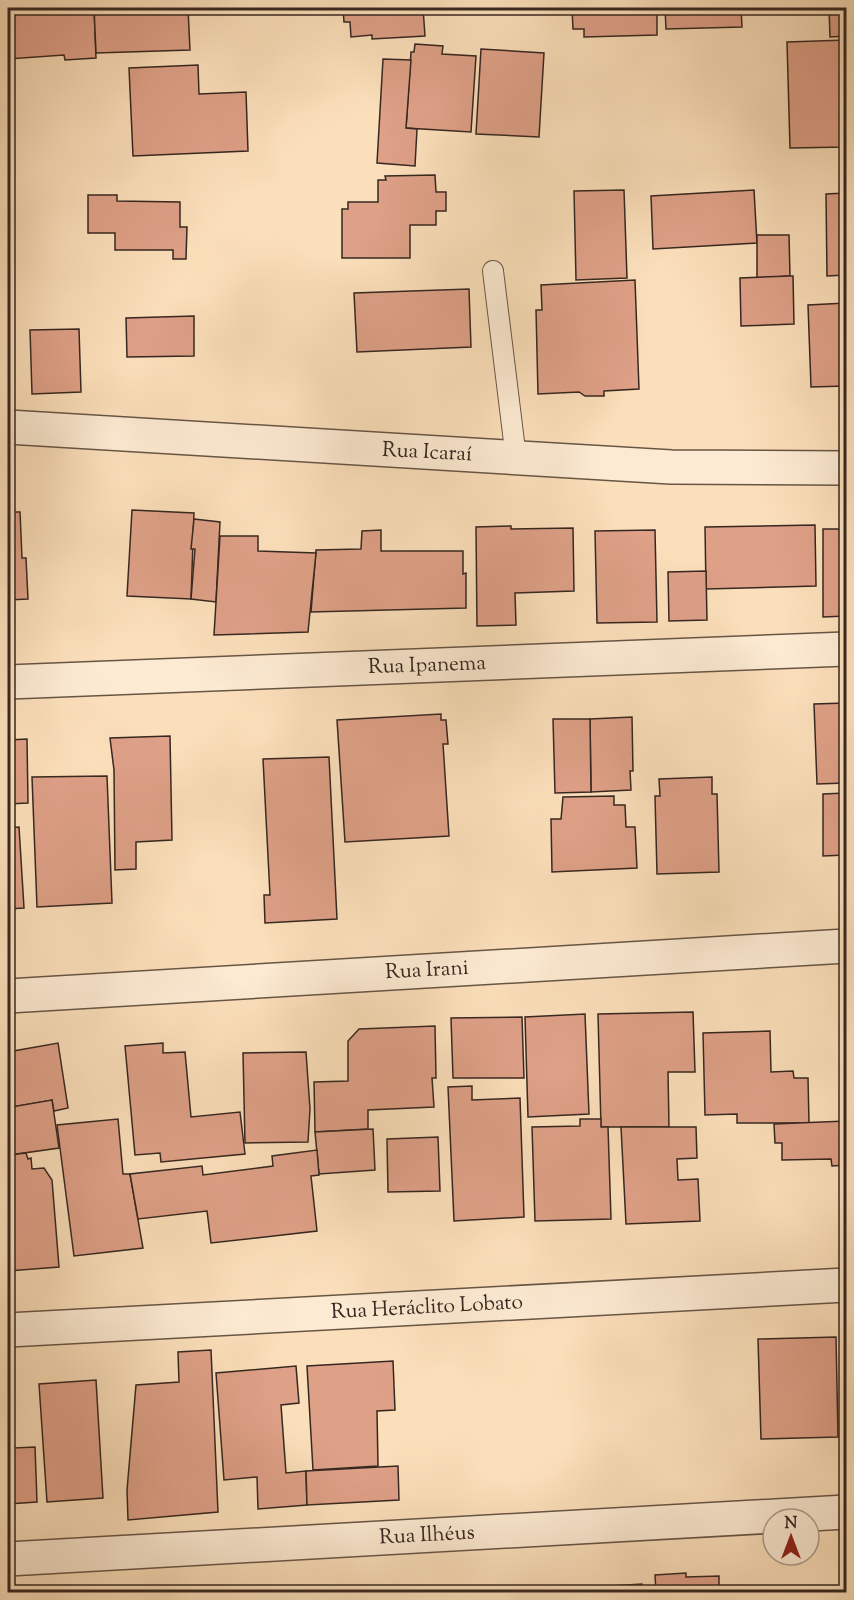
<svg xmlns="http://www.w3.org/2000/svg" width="854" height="1600" font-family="'Sorts Mill Goudy',serif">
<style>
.building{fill:#dea087;stroke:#372720;stroke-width:1.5}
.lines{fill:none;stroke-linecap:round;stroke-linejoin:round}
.lane-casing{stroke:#685546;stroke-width:22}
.street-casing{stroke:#685546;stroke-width:36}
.lane{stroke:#fcead2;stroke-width:20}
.street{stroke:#fcead2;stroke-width:33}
.labels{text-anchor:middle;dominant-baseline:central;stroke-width:4.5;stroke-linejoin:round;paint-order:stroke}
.street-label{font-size:21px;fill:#372720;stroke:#fcead2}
</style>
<rect width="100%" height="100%" fill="#fbdfba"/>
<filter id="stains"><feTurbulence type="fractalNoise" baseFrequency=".00333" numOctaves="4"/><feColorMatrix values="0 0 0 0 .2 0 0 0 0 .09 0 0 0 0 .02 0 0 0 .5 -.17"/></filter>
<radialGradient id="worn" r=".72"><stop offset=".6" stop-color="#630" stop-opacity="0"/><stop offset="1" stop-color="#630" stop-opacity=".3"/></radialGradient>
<!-- building -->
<g class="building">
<polygon points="8,8 94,8 96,58 65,60 64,55 8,59"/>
<polygon points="94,8 188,8 190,50 96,53"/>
<polygon points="343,8 423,8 425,36 372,39 372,35 351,37 350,22 344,22"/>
<polygon points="507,8 553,8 553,9 507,11"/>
<polygon points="572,8 657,8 657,35 584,37 584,29 573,29"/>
<polygon points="665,8 741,8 742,27 666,29"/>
<polygon points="829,8 846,8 846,36 830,37"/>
<polygon points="846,40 846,147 790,148 787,42"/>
<polygon points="415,44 443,46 442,54 476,56 471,132 406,128 411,52 414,52"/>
<polygon points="481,49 544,53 539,137 476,134"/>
<polygon points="383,59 411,60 406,128 417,129 415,166 377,163"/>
<polygon points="198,65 199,94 246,92 248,151 133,156 129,68"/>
<polygon points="435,175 436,192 446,192 446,211 436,211 436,225 410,225 410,258 342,258 342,209 348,209 348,202 378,202 378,180 386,180 385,176"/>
<polygon points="624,190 627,278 576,280 574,191"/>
<polygon points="754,190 757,243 653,249 651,196"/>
<polygon points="846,193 846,275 827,276 826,194"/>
<polygon points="88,195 117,195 117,201 180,202 180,227 187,227 186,259 173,259 173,250 115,250 115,233 88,233"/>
<polygon points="757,235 789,235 790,276 757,278"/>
<polygon points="790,276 793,276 794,324 741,326 740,278"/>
<polygon points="635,280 639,389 604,391 604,396 585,396 579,392 538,394 536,310 542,310 541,285"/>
<polygon points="469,289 471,347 357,352 354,293"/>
<polygon points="846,303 846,386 811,387 808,305"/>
<polygon points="194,316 194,356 127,357 126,318"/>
<polygon points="79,329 81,392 32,394 30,330"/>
<polygon points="132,510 194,513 191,599 127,596"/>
<polygon points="8,512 20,512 22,558 26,558 28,599 8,600"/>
<polygon points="194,519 220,522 216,602 191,599 195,549 191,549"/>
<polygon points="815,525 816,586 706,589 705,527"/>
<polygon points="511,526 511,529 573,528 574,591 515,593 516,625 477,626 476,527"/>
<polygon points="823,529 846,529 846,616 823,617"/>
<polygon points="381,530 381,551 463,551 463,574 466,573 466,608 311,612 316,550 361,549 362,531"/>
<polygon points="655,530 657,622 597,623 595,531"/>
<polygon points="220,536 258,536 258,551 316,553 308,632 214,635"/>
<polygon points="706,571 707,620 669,621 668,572"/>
<polygon points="846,703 846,783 817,784 814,704"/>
<polygon points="441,714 441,720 446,720 448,744 443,744 449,836 345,842 337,720"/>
<polygon points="632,717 633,771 630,771 631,790 591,792 590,719"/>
<polygon points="553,719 590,719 591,792 555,793"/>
<polygon points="170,736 172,840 136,842 136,869 115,870 114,770 110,738"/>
<polygon points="27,739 28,803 8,804 8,740"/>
<polygon points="329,757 337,919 265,923 264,895 270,895 263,759"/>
<polygon points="107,776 112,903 37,907 32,777"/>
<polygon points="712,777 712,794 717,794 719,872 657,874 655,796 660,796 659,779"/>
<polygon points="846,793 846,855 823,856 823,794"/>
<polygon points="614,796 614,805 625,805 626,827 635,827 637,868 552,872 551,819 561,819 563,797"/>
<polygon points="19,827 24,908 8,909 8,828"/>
<polygon points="693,1012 695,1072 668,1072 669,1127 601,1127 598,1014"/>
<polygon points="585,1014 589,1114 528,1117 525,1017"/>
<polygon points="522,1017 524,1078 453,1078 451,1018"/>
<polygon points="435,1026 436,1078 432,1078 434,1107 368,1110 368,1129 315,1132 314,1082 348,1081 348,1041 359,1029"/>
<polygon points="770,1031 771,1072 793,1071 794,1078 808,1078 809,1123 737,1123 737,1114 705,1115 703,1033"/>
<polygon points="58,1043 68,1108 54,1111 52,1100 12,1107 8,1083 8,1052"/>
<polygon points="163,1043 163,1053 185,1052 191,1117 240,1112 245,1154 161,1162 160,1153 135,1155 125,1046"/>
<polygon points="306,1052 310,1109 308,1142 245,1143 243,1053"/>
<polygon points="472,1086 472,1100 520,1098 524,1217 454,1221 448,1087"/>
<polygon points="8,1098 10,1098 12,1107 52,1100 59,1148 10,1155 12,1166 8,1167"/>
<polygon points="118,1119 123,1174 130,1174 143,1248 74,1256 57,1125"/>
<polygon points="580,1119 601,1119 601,1127 608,1127 611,1219 535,1221 532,1127 580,1126"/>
<polygon points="846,1121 846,1165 832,1166 831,1159 782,1160 782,1143 775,1143 774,1124"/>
<polygon points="621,1127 696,1127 697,1158 677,1159 678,1180 698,1179 700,1221 626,1224"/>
<polygon points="373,1129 375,1170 319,1174 315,1132"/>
<polygon points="438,1137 440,1191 388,1192 387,1139"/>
<polygon points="317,1150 319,1175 311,1176 317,1231 211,1243 207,1211 138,1219 130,1174 202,1166 203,1175 273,1166 272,1156"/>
<polygon points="26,1153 28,1159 31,1158 32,1169 44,1168 52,1180 59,1267 8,1271 8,1167 12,1166 10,1155"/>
<polygon points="836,1337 838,1437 761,1439 758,1339"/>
<polygon points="842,1345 846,1345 846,1421 844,1421"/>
<polygon points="211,1350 218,1512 128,1520 127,1490 136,1385 179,1382 178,1352"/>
<polygon points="393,1361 395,1410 377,1411 378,1466 313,1470 307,1366"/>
<polygon points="296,1366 299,1403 281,1405 286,1473 306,1471 307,1505 258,1509 257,1477 224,1480 216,1373"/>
<polygon points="96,1380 103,1498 47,1502 39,1384"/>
<polygon points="8,1389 11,1389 14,1448 35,1447 37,1502 8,1504"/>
<polygon points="844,1428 846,1428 846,1465 845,1465"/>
<polygon points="398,1466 399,1500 307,1505 306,1471"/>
<polygon points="686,1573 686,1577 719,1576 719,1592 656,1592 655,1575"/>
<polygon points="642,1584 642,1592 507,1592"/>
</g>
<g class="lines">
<!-- lane casing -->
<g class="lane-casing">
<polyline id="lane" points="493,271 516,458"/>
</g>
<!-- street casing -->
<g class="street-casing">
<g id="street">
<polyline points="8,427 671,467 846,468"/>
<polyline points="8,682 846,649"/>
<polyline points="8,996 846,946"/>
<polyline points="8,1330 846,1285"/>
<polyline points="8,1559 846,1512"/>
</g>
</g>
<!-- lane -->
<use href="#lane" class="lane"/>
<!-- street -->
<use href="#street" class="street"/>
</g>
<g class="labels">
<!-- street labels -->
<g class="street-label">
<text transform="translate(427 453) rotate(3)">Rua Icaraí</text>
<text transform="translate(427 666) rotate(-2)">Rua Ipanema</text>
<text transform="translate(427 971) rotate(-3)">Rua Irani</text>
<text transform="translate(427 1308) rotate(-3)">Rua Heráclito Lobato</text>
<text transform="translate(427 1536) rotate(-3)">Rua Ilhéus</text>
</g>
</g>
<!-- margin -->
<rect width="854" height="1600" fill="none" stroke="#fbdfba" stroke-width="30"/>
<rect x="9" y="9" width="836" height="1582" fill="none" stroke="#372720" stroke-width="3"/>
<rect x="15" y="15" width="824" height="1570" fill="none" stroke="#372720" stroke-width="1.5"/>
<!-- north arrow -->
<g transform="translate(791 1537)"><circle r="28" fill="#fcead2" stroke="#ad9c8b" stroke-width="1.5"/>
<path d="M0-4.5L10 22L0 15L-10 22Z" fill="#8f2418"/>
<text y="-9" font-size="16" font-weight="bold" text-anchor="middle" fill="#372720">N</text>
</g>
<rect width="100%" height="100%" filter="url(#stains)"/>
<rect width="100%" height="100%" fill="url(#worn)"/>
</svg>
